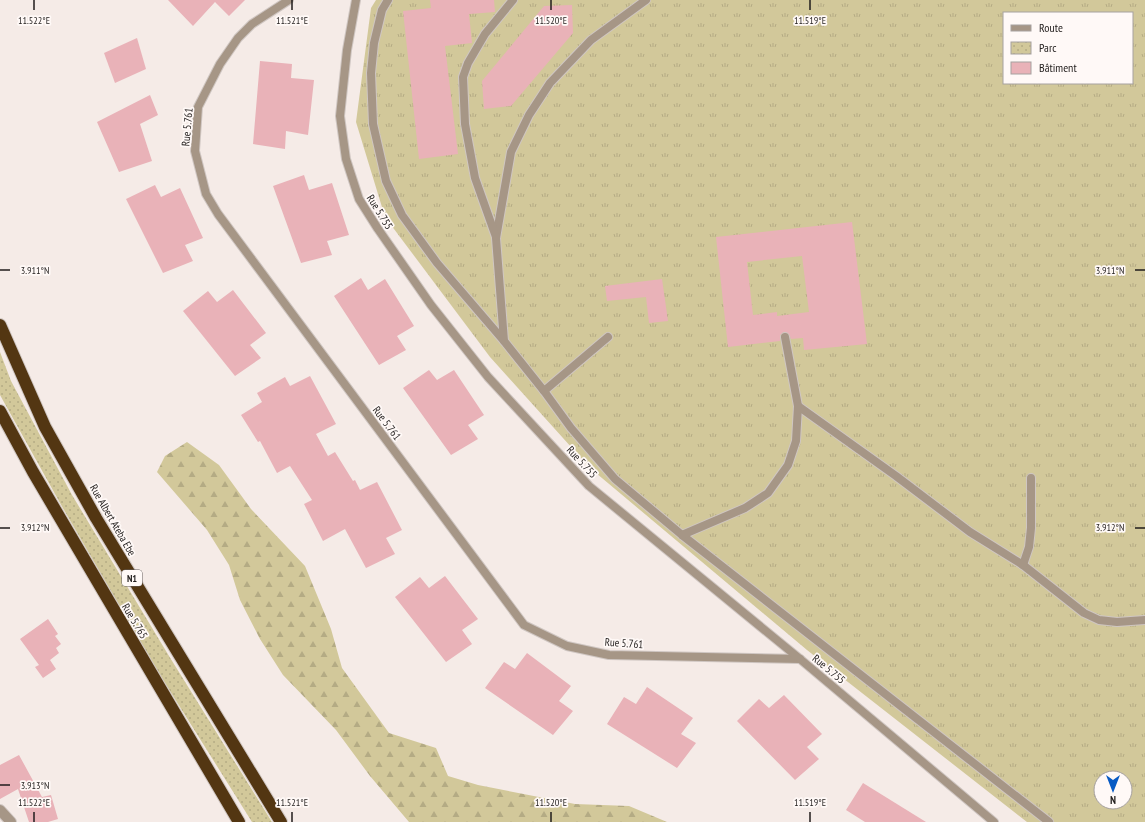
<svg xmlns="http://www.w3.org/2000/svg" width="1145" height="822" font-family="'PT Sans Narrow',sans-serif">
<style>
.grass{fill:url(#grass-tufts);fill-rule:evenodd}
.forest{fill:url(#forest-firs)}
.park{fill:url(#park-dots)}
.building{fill:#e9b2b8;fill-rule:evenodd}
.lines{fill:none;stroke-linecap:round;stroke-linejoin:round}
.lane-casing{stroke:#cfc6c2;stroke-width:10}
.street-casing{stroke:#cfc6c2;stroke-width:12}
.highway-casing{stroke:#cfc6c2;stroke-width:14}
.lane{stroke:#a69686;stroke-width:8}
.street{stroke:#a69686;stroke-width:10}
.highway{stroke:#533612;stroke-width:12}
.ticks{fill:none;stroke:#211d1c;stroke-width:1.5}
.labels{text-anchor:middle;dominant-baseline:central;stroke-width:3.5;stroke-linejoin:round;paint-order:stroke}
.shield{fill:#fff9f7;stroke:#645f5e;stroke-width:1}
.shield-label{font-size:10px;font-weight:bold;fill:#211d1c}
.street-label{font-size:11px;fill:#211d1c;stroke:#fff9f7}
.ticks-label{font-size:10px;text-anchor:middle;fill:#211d1c;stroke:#fff9f7;stroke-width:3.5;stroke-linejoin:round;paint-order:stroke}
</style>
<defs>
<pattern id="grass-tufts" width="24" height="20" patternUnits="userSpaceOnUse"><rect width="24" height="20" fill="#d2c89a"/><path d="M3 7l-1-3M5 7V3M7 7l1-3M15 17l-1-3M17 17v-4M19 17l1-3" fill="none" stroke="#b4ab84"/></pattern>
<pattern id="forest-firs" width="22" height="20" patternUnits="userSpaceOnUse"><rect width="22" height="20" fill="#d2c89a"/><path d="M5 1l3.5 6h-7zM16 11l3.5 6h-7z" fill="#b4ab84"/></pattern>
<pattern id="park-dots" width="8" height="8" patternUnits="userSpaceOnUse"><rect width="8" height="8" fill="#d2c89a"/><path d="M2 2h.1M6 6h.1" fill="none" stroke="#b4ab84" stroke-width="1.8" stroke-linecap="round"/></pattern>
</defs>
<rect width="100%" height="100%" fill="#f5ebe7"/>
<!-- grass -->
<path class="grass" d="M 376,0 L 1145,0 L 1145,822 L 1027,822 L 807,650 L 590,468 L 490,357 L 385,217 L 356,122 L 371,8 ZM 1004,13 L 1132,13 L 1132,83 L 1004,83 ZM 1101,778 L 1125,778 L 1125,802 L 1101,802 Z"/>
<!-- forest -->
<polygon class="forest" points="187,442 219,465 251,509 305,566 331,629 342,668 389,733 436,748 448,776 478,785 575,804 629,806 667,822 409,822 370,776 336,730 283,675 260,639 240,600 229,565 207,530 157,472 165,456"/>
<!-- park -->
<polygon class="park" points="0,352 11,381 72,495 169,656 272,822 252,822 153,664 60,503 0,395"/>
<!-- building -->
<g class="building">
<polygon points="168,0 245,0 229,16 215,2 193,26"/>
<polygon points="430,0 494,0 495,12 469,14 472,43 445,46 458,154 419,159 403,11 431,8"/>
<polygon points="572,5 573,33 511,106 484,109 482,81 544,6"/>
<polygon points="137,38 146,69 115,83 104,53"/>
<polygon points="260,61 292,64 291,78 314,80 308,135 286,131 285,149 253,144"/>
<polygon points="150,95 158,115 140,124 152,161 119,172 97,122"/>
<polygon points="304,175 309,190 332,183 349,235 327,241 332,255 301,263 273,186"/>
<polygon points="155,185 161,197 180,188 203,238 185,245 193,261 163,273 126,199"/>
<path d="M 852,222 L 867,344 L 804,350 L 803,338 L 791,339 L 789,334 L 784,332 L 780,335 L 780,341 L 728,347 L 716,237 ZM 802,256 L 809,312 L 777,316 L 777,312 L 753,315 L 747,262 Z"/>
<polygon points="361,278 368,290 385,279 414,326 397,336 406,350 379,365 334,296"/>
<polygon points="662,279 668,321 649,323 646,297 607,301 605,286"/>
<polygon points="233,290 266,333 250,345 261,358 235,376 183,311 208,291 217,302"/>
<polygon points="429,370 437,380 454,370 484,415 468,425 478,439 451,455 403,388"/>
<polygon points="310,376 336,424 316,434 328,456 335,452 353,481 355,480 360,490 377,482 402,530 386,538 395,554 366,568 345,529 323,541 304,504 312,500 290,466 277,473 260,441 258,442 241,415 262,402 257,393 285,377 290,386"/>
<polygon points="445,576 478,619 462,630 472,644 446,662 395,597 420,577 429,588"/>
<polygon points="48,619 58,634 55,636 61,644 56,648 59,653 50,660 56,669 43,678 35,667 39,665 20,639"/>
<polygon points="527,653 571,686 559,701 573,711 553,735 485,688 504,662 515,669"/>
<polygon points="647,687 693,718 681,734 696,743 677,768 607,724 624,697 636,704"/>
<polygon points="784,695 822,734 807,747 819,759 795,780 737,721 759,699 769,708"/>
<polygon points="19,755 42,797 51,795 58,819 48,822 29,822 18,789 0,799 0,765"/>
<polygon points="863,783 926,822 865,822 846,810"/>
</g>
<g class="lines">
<!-- lane casing -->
<g class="lane-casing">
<g id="lane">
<polyline points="289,0 252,24 238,38 220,64 198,107 195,151 206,194 218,214 524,625 567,646 609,655 800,659"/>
<polyline points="356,0 347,50 340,116 346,159 359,199 378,229 431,305 488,377 589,486 800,659 994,822"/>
<polyline points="388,0 382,10 374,43 371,73 373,124 386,181 402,215 437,263 504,341"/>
<polyline points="646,0 591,40 550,83 529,115 511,152 496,238 504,341 544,391 571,428 615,479 682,535 1049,822"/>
<polyline points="496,237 475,178 465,124 463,77 468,63 485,34 513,0"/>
<polyline points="785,337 798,406 896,476 970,532 1023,565 1084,613 1099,620 1117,622 1145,620"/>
<polyline points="544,391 608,337"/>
<polyline points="682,535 745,508 768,493 788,465 796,441 798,406"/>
<polyline points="1023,565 1029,547 1031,528 1031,478"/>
</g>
</g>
<!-- street casing -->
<g class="street-casing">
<polyline id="street" points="0,810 11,822"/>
</g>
<!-- highway casing -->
<g class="highway-casing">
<g id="highway">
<polyline points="0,325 45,427 96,518 281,822"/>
<polyline points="0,411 33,472 239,822"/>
</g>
</g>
<!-- lane -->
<use href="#lane" class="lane"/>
<!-- street -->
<use href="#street" class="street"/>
<!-- highway -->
<use href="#highway" class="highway"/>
</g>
<!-- ticks -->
<path class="ticks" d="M 34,0 L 34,10M 292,0 L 292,10M 551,0 L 551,10M 810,0 L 810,10M 0,270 L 10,270M 1135,270 L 1145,270M 0,528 L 10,528M 1135,528 L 1145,528M 0,785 L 10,785M 34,812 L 34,822M 292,812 L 292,822M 551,812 L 551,822M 810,812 L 810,822"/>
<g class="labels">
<!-- shield labels -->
<rect class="shield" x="122" y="570" width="20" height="16" rx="3"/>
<g class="shield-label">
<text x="132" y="578">N1</text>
</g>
<!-- street labels -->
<g class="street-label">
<text transform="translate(187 127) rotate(-85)">Rue 5.761</text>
<text transform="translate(380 212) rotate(58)">Rue 5.755</text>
<text transform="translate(387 423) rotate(53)">Rue 5.761</text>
<text transform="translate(582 462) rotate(47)">Rue 5.755</text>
<text transform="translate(113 520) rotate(60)">Rue Albert Ateba Ebe</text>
<text transform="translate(135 621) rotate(59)">Rue 5.765</text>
<text transform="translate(624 643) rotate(4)">Rue 5.761</text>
<text transform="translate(829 669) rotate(40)">Rue 5.755</text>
</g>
</g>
<g class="ticks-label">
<text x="34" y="24">11.522°E</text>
<text x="292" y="24">11.521°E</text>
<text x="551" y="24">11.520°E</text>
<text x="810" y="24">11.519°E</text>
<text x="1110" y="274">3.911°N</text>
<text x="35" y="274">3.911°N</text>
<text x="1110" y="531">3.912°N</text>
<text x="35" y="531">3.912°N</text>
<text x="35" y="789">3.913°N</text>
<text x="34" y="806">11.522°E</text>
<text x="292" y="806">11.521°E</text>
<text x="551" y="806">11.520°E</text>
<text x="810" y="806">11.519°E</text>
</g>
<!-- legend -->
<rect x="1003" y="12" width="130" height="72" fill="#fff9f7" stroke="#a6a19f"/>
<rect x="1011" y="25" width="20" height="6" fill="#a69686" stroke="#a6a19f"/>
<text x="1039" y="32" font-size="12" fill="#211d1c">Route</text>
<rect x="1011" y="42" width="20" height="12" fill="url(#park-dots)" stroke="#a6a19f"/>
<text x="1039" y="52" font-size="12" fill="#211d1c">Parc</text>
<rect x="1011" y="62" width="20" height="12" fill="#e9b2b8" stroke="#a6a19f"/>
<text x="1039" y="72" font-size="12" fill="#211d1c">Bâtiment</text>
<!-- north arrow -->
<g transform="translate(1113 790) rotate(180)"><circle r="19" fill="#fff9f7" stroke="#a6a19f"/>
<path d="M0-3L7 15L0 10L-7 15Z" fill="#075ac4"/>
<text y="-6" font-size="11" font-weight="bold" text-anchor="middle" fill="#211d1c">N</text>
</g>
</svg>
